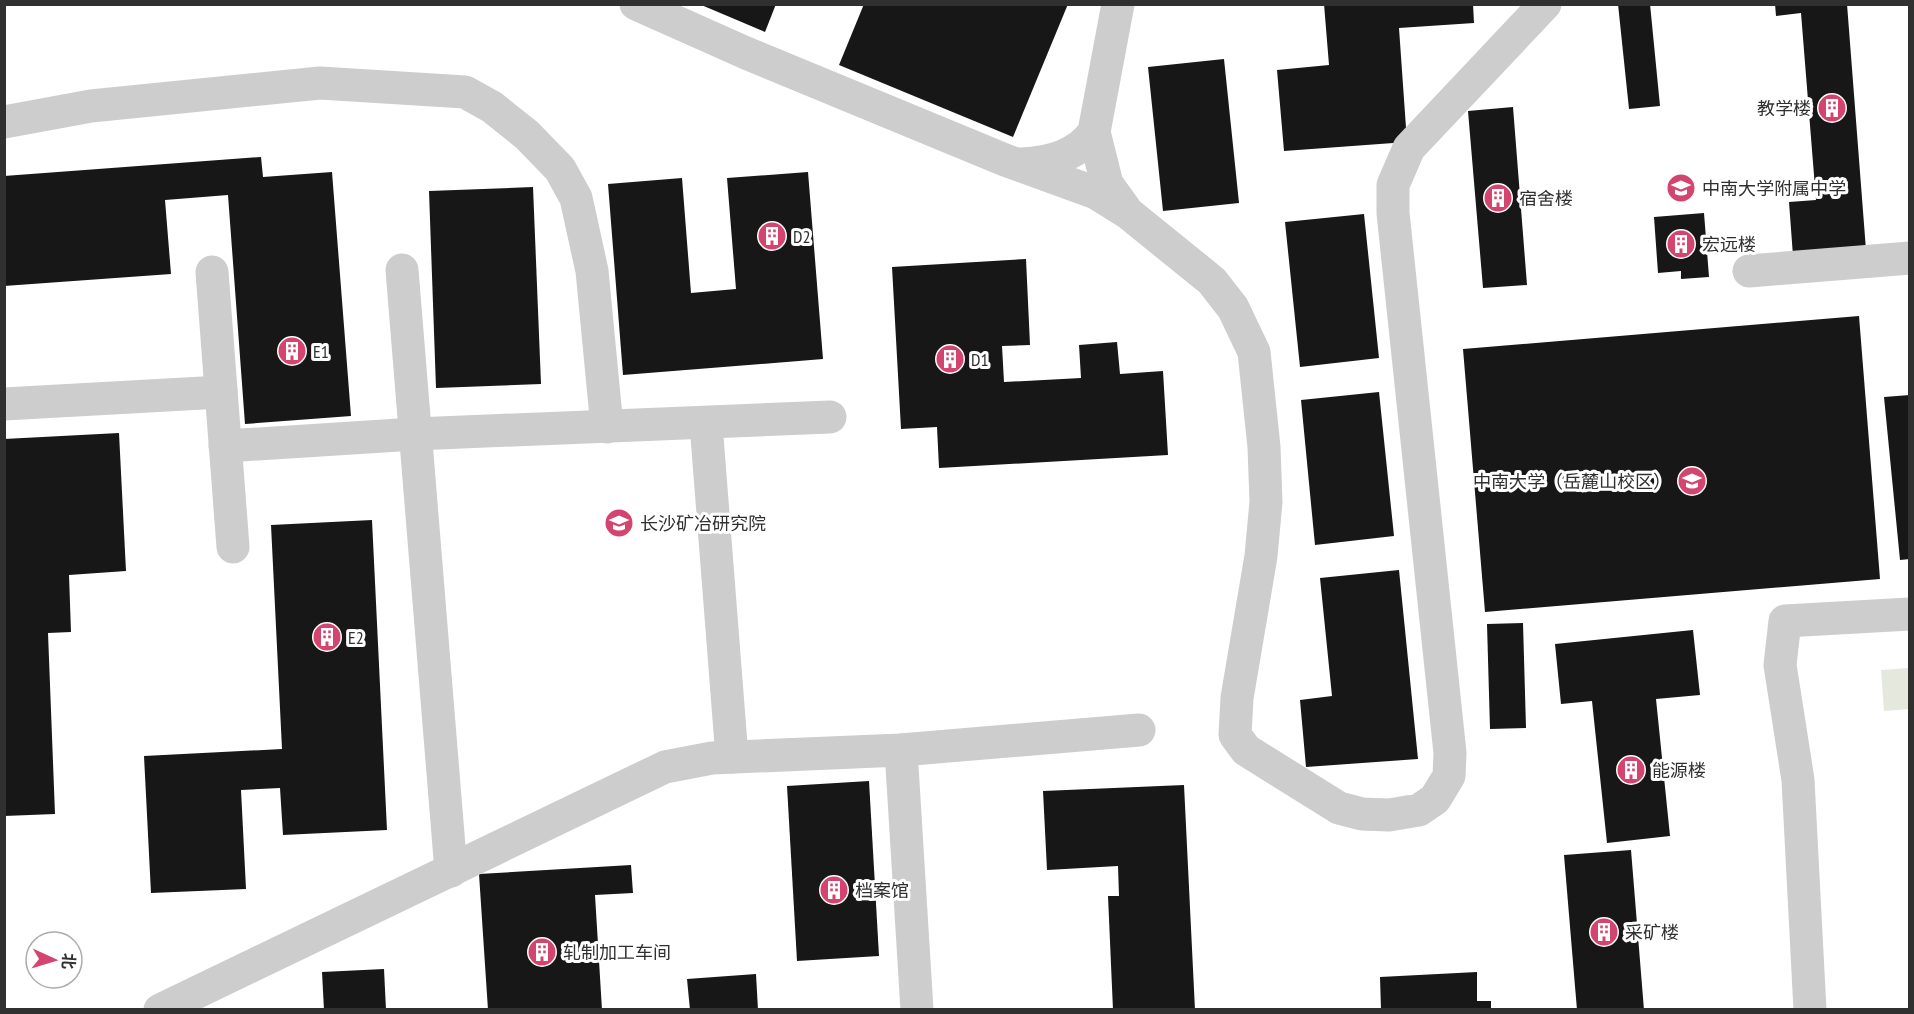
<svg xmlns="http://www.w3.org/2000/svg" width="1914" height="1014" font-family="'PT Sans Narrow','Noto Sans SC',sans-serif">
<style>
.green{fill:#e5e8dc}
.building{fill:#171717}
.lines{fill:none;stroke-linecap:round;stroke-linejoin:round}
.minor{stroke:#cdcdcd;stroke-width:33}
.labels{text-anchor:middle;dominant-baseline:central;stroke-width:6;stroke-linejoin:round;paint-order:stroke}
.poi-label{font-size:18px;fill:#303030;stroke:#fff;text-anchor:start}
</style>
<rect width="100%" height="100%" fill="#fff"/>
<!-- green -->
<polygon class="green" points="1909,668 1909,709 1884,711 1881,670"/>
<!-- building -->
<g class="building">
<polygon points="699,4 776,4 765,32"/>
<polygon points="864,4 1068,4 1013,137 839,65"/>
<polygon points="1324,4 1473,4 1474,23 1399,28 1407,142 1284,151 1277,70 1329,65"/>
<polygon points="1618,4 1650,4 1660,106 1629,109"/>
<polygon points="1775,4 1847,4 1866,250 1793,256 1789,202 1816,200 1801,13 1776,16"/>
<polygon points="1224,59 1239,203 1163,211 1148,67"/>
<polygon points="1513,107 1527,285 1483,288 1468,111"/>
<polygon points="261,157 263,177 332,172 351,416 245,424 228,195 165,200 171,274 4,286 4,176"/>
<polygon points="808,172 823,359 623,375 608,184 682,178 691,293 736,289 727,178"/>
<polygon points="533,187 541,384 436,388 429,191"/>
<polygon points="1704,213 1709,277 1681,279 1681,271 1658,273 1654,217"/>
<polygon points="1364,214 1379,358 1300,367 1285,222"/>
<polygon points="1026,259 1030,345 1002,346 1004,382 1081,378 1079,345 1117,342 1120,374 1163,371 1168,455 939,468 937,427 901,429 892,267"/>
<polygon points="1859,316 1880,579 1485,612 1463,349"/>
<polygon points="1379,392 1394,536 1315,545 1301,400"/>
<polygon points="1910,395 1910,559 1900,560 1884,397"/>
<polygon points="119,433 126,571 69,575 71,632 48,633 55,814 4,816 4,439"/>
<polygon points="372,520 387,830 283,835 280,788 241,790 246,889 151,893 144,756 282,749 271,525"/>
<polygon points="1399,570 1418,759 1306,767 1300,700 1332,696 1320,578"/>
<polygon points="1523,623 1526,728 1490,729 1487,624"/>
<polygon points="1693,630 1700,695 1656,699 1670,836 1607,843 1592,701 1561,704 1555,644"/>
<polygon points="869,781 879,956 797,961 787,786"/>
<polygon points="1184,785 1195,1010 1113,1010 1108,896 1119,896 1118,866 1047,870 1043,791"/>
<polygon points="1631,850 1644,1010 1577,1010 1564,855"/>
<polygon points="631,865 633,893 595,895 602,1010 488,1010 479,874"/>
<polygon points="384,969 386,1010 324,1010 322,972"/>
<polygon points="1477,972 1477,1001 1491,1001 1491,1010 1381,1010 1380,977"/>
<polygon points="756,974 758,1010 690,1010 687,979"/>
</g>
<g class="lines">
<!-- minor -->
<g class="minor">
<polyline points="636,4 746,53 1005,160 1096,193 1128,213 1212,281 1233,308 1254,352 1264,447 1266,502 1261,556 1237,698 1235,735 1246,750 1339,808 1362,814 1389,815 1419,810 1435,799 1449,776 1450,753 1393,213 1393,185 1409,148 1545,4"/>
<polyline points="4,122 91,106 320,83 465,92 492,107 527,135 560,169 576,198 592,271 607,427"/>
<polyline points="1094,132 1107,184 1125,209"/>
<path d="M 1021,164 C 1049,163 1077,156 1094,132 L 1118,4"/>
<polyline points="402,270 451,871"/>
<polyline points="1749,271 1910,258"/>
<polyline points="212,272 233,547"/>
<polyline points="4,404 221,392"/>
<polyline points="706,424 732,757"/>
<polyline points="225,446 415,434 830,417"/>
<polyline points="901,750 917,1010"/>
<polyline points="160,1010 665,767 712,758 901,750 1139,730"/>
<polyline points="1810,1010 1798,780 1780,665 1785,621 1910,614"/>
</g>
</g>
<!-- icons -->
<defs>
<g id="building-disc" transform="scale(1.5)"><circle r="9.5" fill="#d3456f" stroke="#fff"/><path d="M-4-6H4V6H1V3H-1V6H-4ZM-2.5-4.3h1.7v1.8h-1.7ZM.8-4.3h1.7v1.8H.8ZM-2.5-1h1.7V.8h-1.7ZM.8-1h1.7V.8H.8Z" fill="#fff"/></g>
<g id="school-disc" transform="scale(1.5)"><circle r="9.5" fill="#d3456f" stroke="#fff"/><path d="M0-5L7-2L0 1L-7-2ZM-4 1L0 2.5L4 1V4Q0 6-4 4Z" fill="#fff"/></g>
<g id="university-disc" transform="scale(1.5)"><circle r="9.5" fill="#d3456f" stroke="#fff"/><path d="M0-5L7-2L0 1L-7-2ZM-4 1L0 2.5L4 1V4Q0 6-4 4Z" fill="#fff"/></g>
</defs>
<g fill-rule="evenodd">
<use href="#building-disc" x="1832" y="108"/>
<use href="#school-disc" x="1681" y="188"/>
<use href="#building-disc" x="1498" y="198"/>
<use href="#building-disc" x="772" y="236"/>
<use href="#building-disc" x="1681" y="244"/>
<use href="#building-disc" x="292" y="351"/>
<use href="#building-disc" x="950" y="359"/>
<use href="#university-disc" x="1692" y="481"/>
<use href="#university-disc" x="619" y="523"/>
<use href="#building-disc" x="327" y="637"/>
<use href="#building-disc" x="1631" y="770"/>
<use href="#building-disc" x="834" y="890"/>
<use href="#building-disc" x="1604" y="932"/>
<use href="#building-disc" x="542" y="952"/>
</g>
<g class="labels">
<!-- poi labels -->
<g class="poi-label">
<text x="1811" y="108" text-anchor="end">教学楼</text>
<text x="1702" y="188">中南大学附属中学</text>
<text x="1519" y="198">宿舍楼</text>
<text x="793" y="236">D2</text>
<text x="1702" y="244">宏远楼</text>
<text x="313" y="351">E1</text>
<text x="971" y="359">D1</text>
<text x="1671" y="481" text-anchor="end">中南大学（岳麓山校区）</text>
<text x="640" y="523">长沙矿冶研究院</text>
<text x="348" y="637">E2</text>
<text x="1652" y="770">能源楼</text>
<text x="855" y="890">档案馆</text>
<text x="1625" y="932">采矿楼</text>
<text x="563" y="952">轧制加工车间</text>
</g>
</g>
<!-- border -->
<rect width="1914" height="1014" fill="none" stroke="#303030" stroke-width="12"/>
<!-- north arrow -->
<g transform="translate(54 960) rotate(94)"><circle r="28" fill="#ffffff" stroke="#acacac" stroke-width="1.5"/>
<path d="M0-4.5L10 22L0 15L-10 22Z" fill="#d3456f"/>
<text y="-9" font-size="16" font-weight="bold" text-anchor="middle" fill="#303030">北</text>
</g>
</svg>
